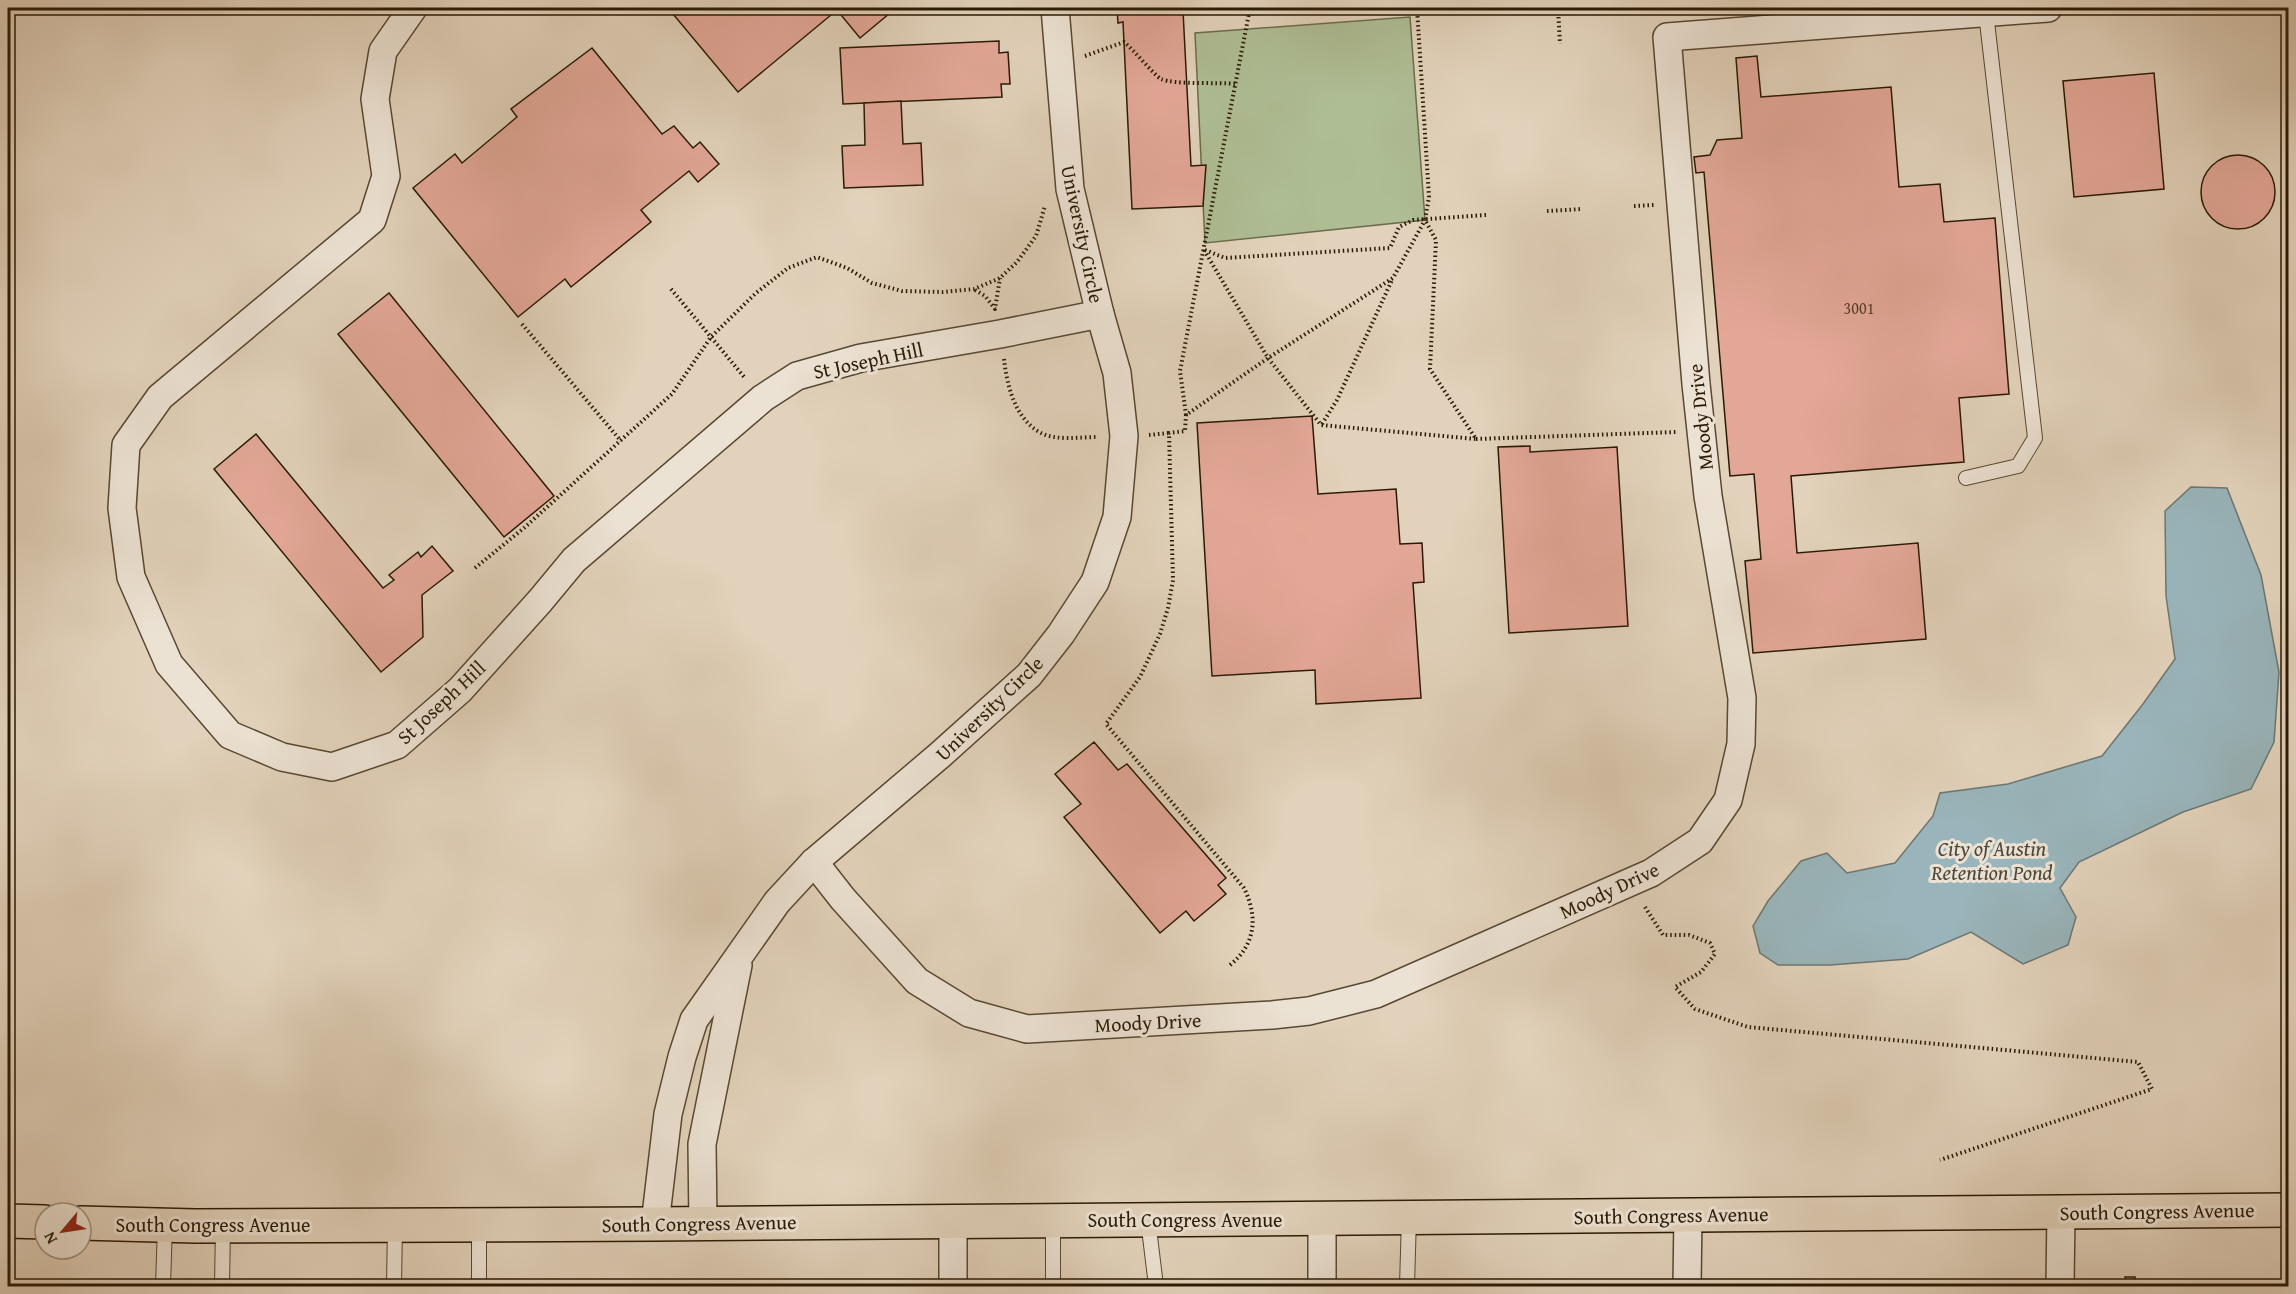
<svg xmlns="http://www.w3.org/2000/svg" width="2296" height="1294" font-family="'Gentium Book Plus',serif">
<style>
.green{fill:#aebd94;stroke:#6c6c4c;stroke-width:1.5}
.water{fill:#99b5bb;stroke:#6d7772;stroke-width:1.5}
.building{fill:#e3a797;stroke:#2a1a05;stroke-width:1.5}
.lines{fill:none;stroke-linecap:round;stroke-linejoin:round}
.lane-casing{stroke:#584832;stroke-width:16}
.street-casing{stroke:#584832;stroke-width:30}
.primary-casing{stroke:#2a1a05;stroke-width:36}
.path{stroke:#2a1a05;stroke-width:4;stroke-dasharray:1.5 3;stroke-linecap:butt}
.lane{stroke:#ece2d3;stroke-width:14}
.street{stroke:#ece2d3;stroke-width:27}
.primary{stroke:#e2d2bb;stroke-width:33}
.labels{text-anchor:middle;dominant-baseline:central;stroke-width:6;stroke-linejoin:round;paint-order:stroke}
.number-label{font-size:16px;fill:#583d2a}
.street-label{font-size:20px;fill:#2a1a05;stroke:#ece2d3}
.water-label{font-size:21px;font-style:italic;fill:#4b483c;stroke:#ece2d3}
</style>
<rect width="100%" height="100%" fill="#e2d2bb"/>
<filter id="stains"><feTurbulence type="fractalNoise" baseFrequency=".00333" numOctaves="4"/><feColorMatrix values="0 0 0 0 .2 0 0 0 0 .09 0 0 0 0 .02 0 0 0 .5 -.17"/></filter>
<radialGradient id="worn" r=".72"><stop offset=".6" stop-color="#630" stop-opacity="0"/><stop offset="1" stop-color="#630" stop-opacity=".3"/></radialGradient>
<!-- green -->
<polygon class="green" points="1410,17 1425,220 1205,243 1195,33"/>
<!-- water -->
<polygon class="water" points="2191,487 2227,488 2261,575 2279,672 2274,742 2251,789 2183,812 2079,862 2060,888 2076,917 2068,945 2023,964 1971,932 1908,959 1830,965 1778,965 1760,953 1753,926 1768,901 1801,861 1827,853 1847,873 1895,863 1933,816 1940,793 2008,784 2102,756 2143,704 2175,659 2166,596 2165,511"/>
<!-- building -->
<g class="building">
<polygon points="668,8 738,8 739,10 742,8 896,8 860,38 837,10 738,92"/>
<polygon points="1117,8 1228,8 1228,9 1183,11 1191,166 1206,165 1203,206 1132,209 1123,22 1118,23"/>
<polygon points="999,41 999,53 1008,52 1010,84 1001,84 1002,97 843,104 840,48"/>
<polygon points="592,48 662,134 674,126 693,148 700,142 719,164 698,182 689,171 641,210 651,222 571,287 565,279 518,317 413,188 455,154 462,163 517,117 511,109"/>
<polygon points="1757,56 1761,97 1891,87 1899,187 1940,184 1944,222 1995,218 2009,394 1959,398 1964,462 1791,476 1797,553 1918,543 1926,639 1753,653 1745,561 1761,559 1754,474 1730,476 1704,172 1696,173 1694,157 1710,155 1717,140 1742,138 1736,58"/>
<polygon points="2154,73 2164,189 2074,197 2063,81"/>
<polygon points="901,101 903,144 921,143 923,185 844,188 842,146 865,145 864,103"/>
<circle cx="2238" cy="192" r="37"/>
<polygon points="389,293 554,496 504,537 338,334"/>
<polygon points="1312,416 1318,494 1396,489 1400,544 1422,543 1424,582 1413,583 1421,698 1316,704 1315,670 1212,676 1197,423"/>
<polygon points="256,434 383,588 394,580 389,575 418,552 421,557 432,546 453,571 422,595 423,637 381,672 214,469"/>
<polygon points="1530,446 1530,452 1617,447 1628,626 1509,633 1498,447"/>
<polygon points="1094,742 1118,770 1127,764 1226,878 1218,885 1226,894 1194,921 1186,911 1160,933 1064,817 1081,804 1055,774"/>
<polygon points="2125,1277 2135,1277 2135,1282 2150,1282 2150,1286 2107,1286 2107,1281 2126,1282"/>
</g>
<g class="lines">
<!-- lane casing -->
<g class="lane-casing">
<g id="lane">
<polyline points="1966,478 2018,466 2035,438 1986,13"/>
<polyline points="1053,1220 1053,1286"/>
<polyline points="1148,1220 1156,1286"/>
<polyline points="163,1286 165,1225"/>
<polyline points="222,1286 223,1226"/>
<polyline points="394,1286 395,1225"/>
<polyline points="479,1286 479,1225"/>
<polyline points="1407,1286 1409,1217"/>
</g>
</g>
<!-- street casing -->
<g class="street-casing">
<g id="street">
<polyline points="413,8 383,51 375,99 386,176 372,220 160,397 126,445 122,508 131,577 169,664 230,735 282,757 332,767 397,745 460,690 540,601 574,560 763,398 797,376 861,358 1000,334 1100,314"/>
<polyline points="814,862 843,899 917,981 969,1013 1027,1029 1272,1015 1309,1011 1376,994 1651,873 1700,841 1728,800 1741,744 1742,698 1708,496 1696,384 1667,37 2048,8"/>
<polyline points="1322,1218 1322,1286"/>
<polyline points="953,1221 953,1286"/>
<polyline points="655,1224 668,1114 682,1057 694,1020 777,902 814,862 940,755 1029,675 1061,634 1095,582 1117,517 1124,436 1117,373 1100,314 1070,189 1055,8"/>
<polyline points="703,1224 702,1144 738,965"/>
<polyline points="1687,1286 1688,1214"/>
<polyline points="2060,1286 2061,1212"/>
</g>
</g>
<!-- primary casing -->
<g class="primary-casing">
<g id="primary">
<polyline points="8,1221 45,1222"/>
<polyline points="81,1223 195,1226 655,1224 2288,1210"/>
</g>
</g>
<!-- path -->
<g class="path">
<polyline points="1344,8 1361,8"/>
<polyline points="1558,8 1560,44"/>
<polyline points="1248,14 1321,8"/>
<path d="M 1085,56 L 1124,42 C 1134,50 1154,75 1161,79 C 1174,85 1219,82 1236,84"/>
<polyline points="1634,206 1654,205"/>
<polyline points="1547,211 1582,209"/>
<polyline points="1204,250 1268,358 1321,425 1476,439 1430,369 1436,240 1425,220 1429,197 1417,8"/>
<polyline points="1205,250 1225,258 1390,248 1399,227 1413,220 1486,215"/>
<polyline points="671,289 745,378"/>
<polyline points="975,290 985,296 995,309 1000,278"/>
<polyline points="522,324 621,441"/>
<path d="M 1004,359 C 1007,386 1015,419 1041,433 C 1057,441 1080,437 1098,437"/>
<polyline points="1186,415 1180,371 1250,8"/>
<polyline points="1322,424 1337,400 1392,280"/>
<polyline points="1149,435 1169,433"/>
<polyline points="1476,439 1676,432"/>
<polyline points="475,568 524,528 672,394 711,337 756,293 788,268 817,257 847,268 872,283 902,291 943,292 974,289 1000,278 1017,262 1036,236 1045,206"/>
<polyline points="1645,907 1663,935 1689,935 1710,943 1715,954 1701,972 1675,987 1695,1009 1748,1027 2138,1062 2152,1089 1940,1160"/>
<path d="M 1230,965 C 1256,944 1258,917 1244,888 L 1106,724 L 1140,677 L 1160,634 L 1168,608 L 1173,580 L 1169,433 L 1185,431 L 1186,415 L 1268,358 L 1393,278 L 1425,220"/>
</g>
<!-- lane -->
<use href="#lane" class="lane"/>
<!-- street -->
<use href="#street" class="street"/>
<!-- primary -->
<use href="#primary" class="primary"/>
</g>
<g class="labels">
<!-- number labels -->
<g class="number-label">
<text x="1859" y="308">3001</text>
</g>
<!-- street labels -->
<g class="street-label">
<text transform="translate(1083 234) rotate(78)">University Circle</text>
<text transform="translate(868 360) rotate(-12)">St Joseph Hill</text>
<text transform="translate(1700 417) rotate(-96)">Moody Drive</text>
<text transform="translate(441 702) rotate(-43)">St Joseph Hill</text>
<text transform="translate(989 708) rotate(-44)">University Circle</text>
<text transform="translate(1609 890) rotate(-25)">Moody Drive</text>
<text transform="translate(1148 1022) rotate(-3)">Moody Drive</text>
<text transform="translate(2157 1211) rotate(-1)">South Congress Avenue</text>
<text transform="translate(1671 1215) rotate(-1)">South Congress Avenue</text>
<text x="1185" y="1219">South Congress Avenue</text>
<text transform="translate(699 1223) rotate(-1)">South Congress Avenue</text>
<text x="213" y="1224">South Congress Avenue</text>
</g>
<!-- water labels -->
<g class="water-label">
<text x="1992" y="848">City of Austin<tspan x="1992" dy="24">Retention Pond</tspan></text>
</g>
</g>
<!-- margin -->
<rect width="2296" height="1294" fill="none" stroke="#e2d2bb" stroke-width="30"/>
<rect x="9" y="9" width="2278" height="1276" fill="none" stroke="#2a1a05" stroke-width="3"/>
<rect x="15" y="15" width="2266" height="1264" fill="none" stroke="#2a1a05" stroke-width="1.5"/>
<!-- north arrow -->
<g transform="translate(63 1231) rotate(241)"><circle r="28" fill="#ece2d3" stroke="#9e9281" stroke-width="1.5"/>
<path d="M0-4.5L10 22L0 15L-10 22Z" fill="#8f2418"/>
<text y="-9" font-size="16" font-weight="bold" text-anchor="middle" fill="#2a1a05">N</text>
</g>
<rect width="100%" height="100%" filter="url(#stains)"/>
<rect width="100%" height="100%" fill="url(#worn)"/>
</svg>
